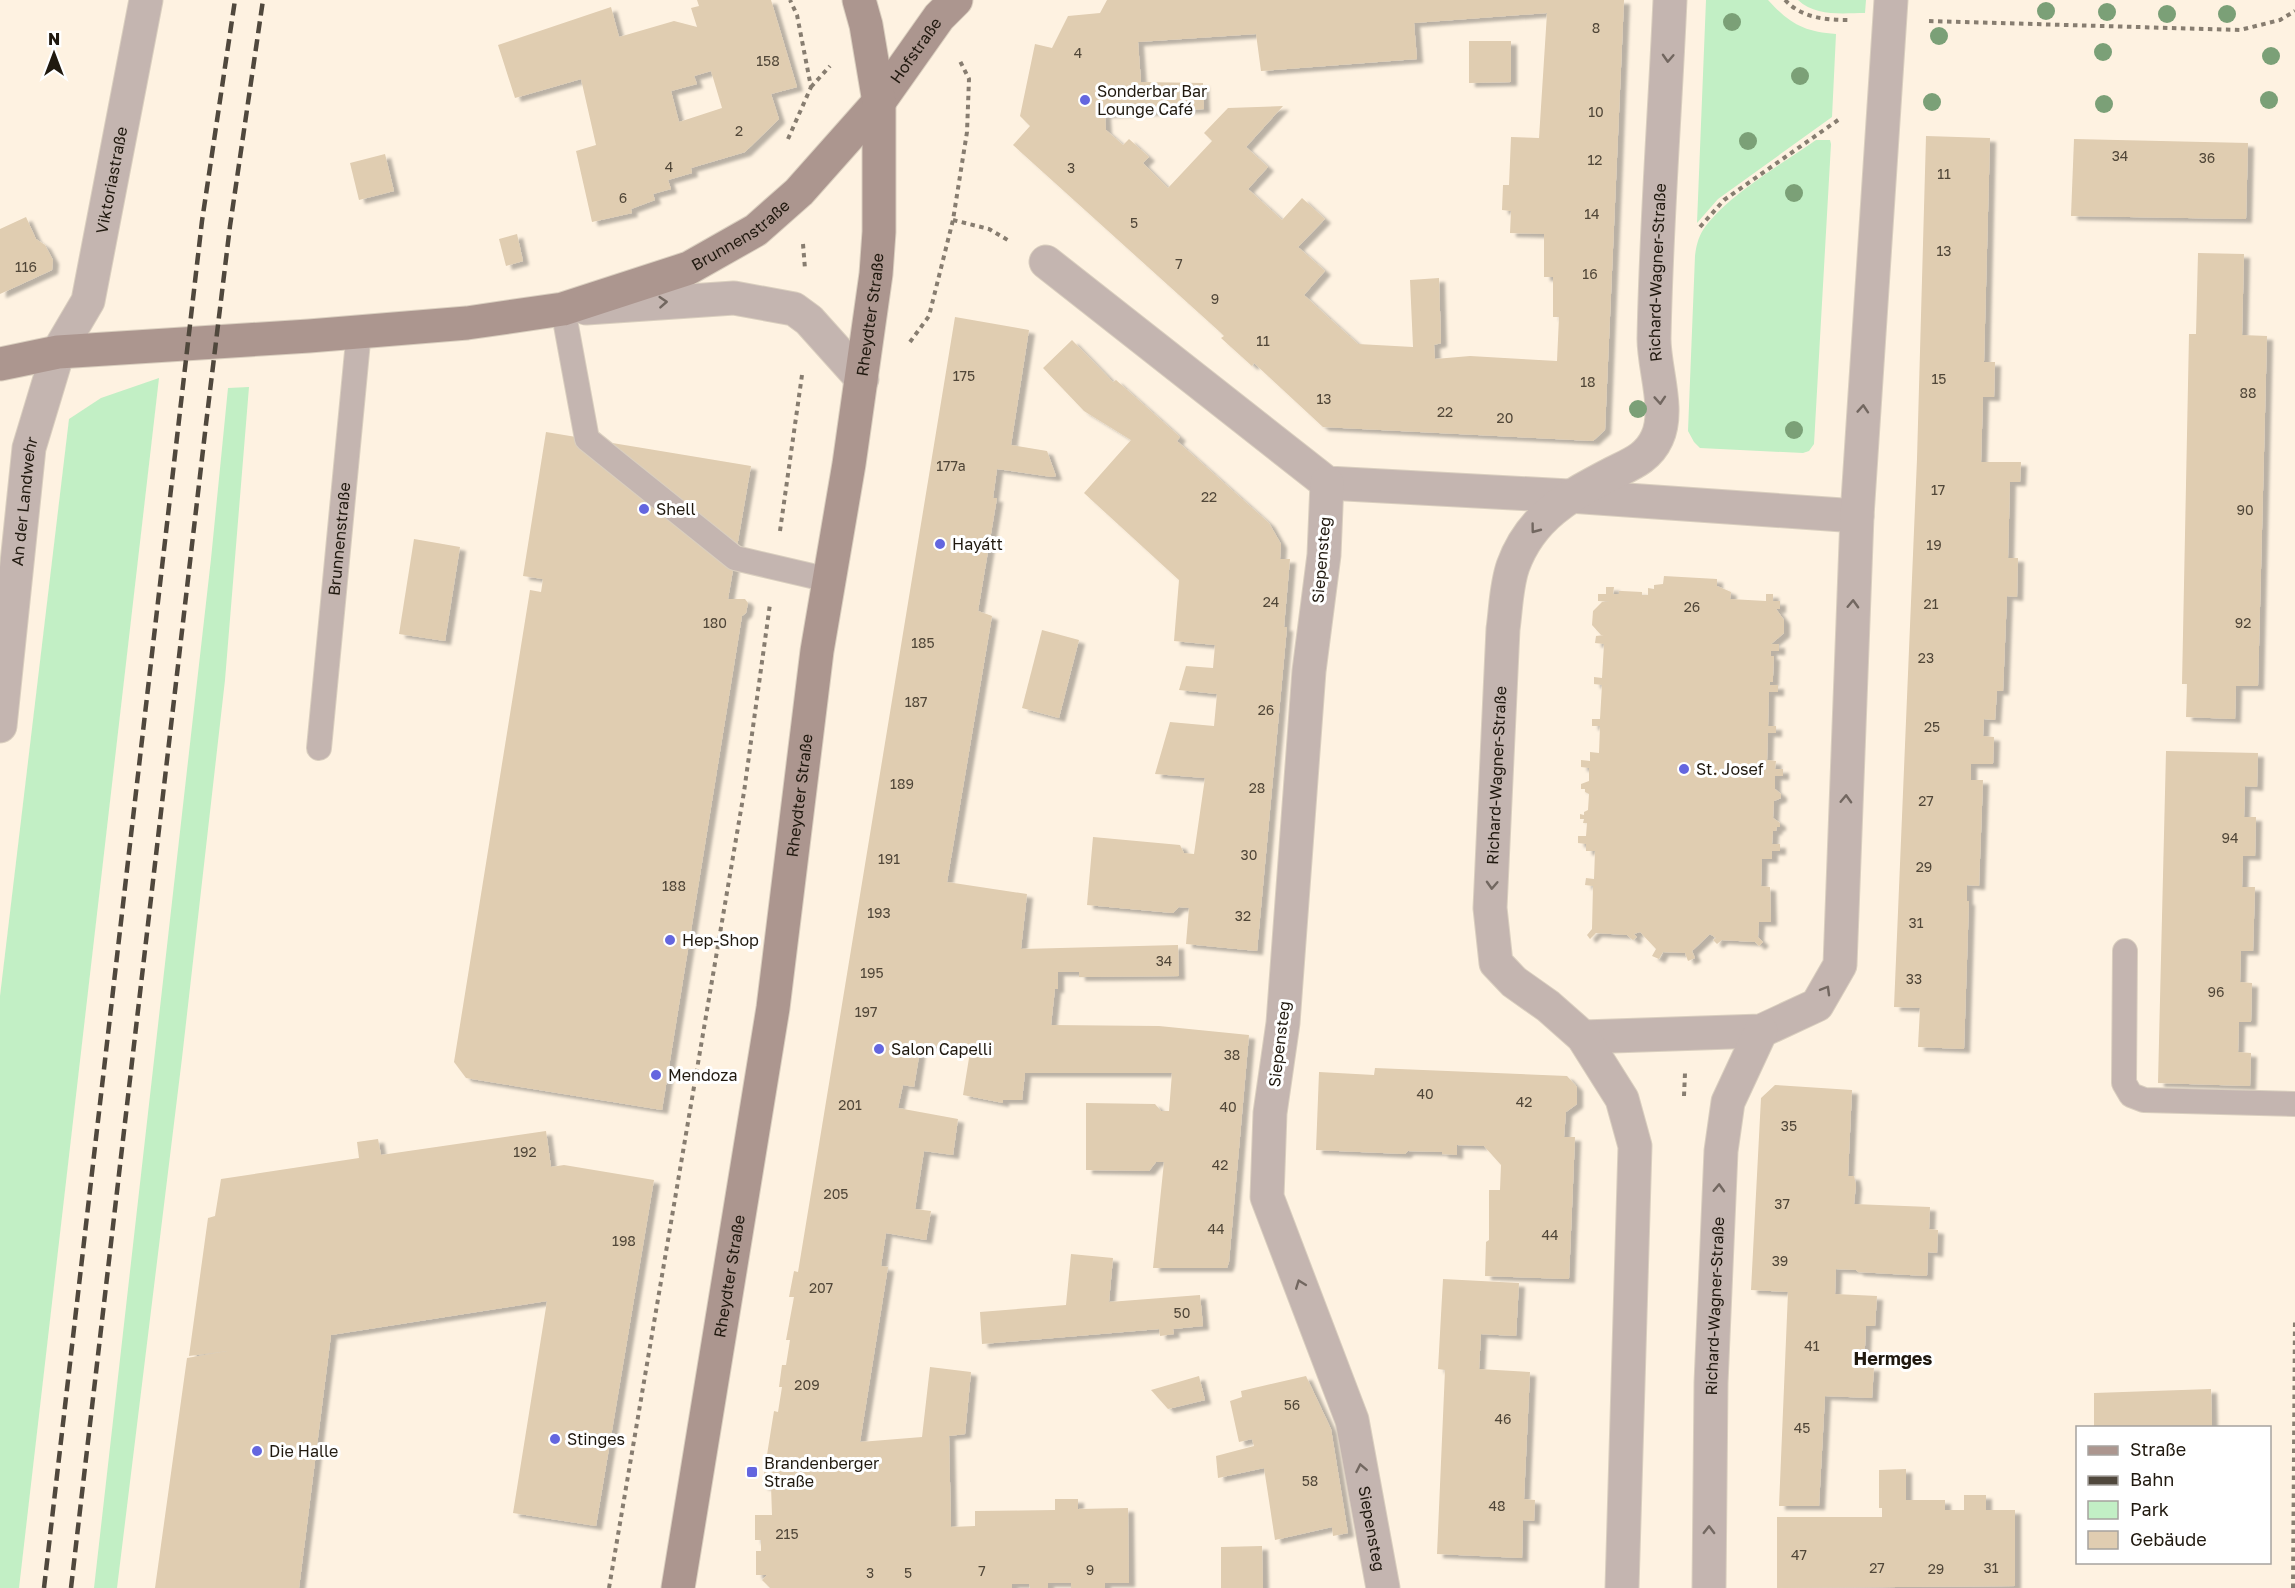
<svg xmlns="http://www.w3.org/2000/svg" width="2295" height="1588" font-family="'Golos Text',sans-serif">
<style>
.green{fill:#c2efc5}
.building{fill:#e0cdb1;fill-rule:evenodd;filter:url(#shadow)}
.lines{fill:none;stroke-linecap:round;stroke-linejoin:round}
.lane-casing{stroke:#dacfbf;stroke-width:26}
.street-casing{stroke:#dacfbf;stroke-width:35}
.secondary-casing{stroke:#dacfbf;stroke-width:35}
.path{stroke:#877d70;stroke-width:4;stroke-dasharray:4.5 4.5;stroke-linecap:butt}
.lane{stroke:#c4b5b0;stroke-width:24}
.street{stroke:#c4b5b0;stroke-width:33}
.secondary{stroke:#ac968f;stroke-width:33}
.rail{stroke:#50483d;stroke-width:4.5;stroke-dasharray:12 6;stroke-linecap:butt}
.tree{fill:#7ba077}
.oneway{stroke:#726760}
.poi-dot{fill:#6466df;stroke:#fff;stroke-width:2}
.labels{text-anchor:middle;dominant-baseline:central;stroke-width:6;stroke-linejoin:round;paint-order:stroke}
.number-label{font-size:14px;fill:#504638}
.street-label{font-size:16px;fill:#20190f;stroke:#fff}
.poi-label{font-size:16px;fill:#20190f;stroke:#fff;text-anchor:start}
.neighbourhood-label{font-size:18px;font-weight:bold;fill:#20190f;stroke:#fff}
</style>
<defs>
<filter id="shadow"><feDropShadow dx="6" dy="4" stdDeviation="1.5" flood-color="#0004"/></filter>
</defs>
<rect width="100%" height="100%" fill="#fef2e1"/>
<!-- green -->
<g class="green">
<path d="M 1706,0 L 1768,0 C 1789,23 1804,32 1836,34 L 1832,117 L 1718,199 L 1697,223 Z"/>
<path d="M 1798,0 L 1866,0 L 1865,13 C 1843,13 1816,17 1798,0 Z"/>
<path d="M 1816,140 L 1830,140 L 1831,144 L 1814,444 L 1809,451 L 1803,453 L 1700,448 L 1694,442 L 1688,431 L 1695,256 C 1696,247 1698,238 1703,230 C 1726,196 1782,164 1816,140 Z"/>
<polygon points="159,378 19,1588 0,1588 0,996 69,419 101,398"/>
<polygon points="249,387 225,680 182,1058 117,1588 94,1588 211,559 228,388"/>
</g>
<!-- building -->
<g class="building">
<path d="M 697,0 L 771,0 L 797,87 L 771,94 L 779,119 L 745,152 L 691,168 L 692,173 L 668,180 L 671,189 L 653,194 L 655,200 L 631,209 L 632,213 L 592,222 L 576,151 L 596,145 L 581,79 L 515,98 L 498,45 L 611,7 L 619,37 L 674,21 L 697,27 L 691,8 L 699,6 ZM 711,71 L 722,108 L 679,122 L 671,91 L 697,84 L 694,76 Z"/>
<path d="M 1107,0 L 1624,0 L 1605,430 L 1593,441 L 1323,427 L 1254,363 L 1252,366 L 1221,338 L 1224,336 L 1220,332 L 1013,145 L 1030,126 L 1020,116 L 1035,44 L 1052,48 L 1068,16 L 1100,13 ZM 1547,13 L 1539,138 L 1511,137 L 1509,185 L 1503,185 L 1502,210 L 1511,211 L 1510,233 L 1544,234 L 1544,277 L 1553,277 L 1553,317 L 1559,317 L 1557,361 L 1470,356 L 1435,359 L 1434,345 L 1441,343 L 1439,278 L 1410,280 L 1413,347 L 1358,344 L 1329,318 L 1304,295 L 1325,271 L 1298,247 L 1325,219 L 1302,198 L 1282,220 L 1248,189 L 1268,167 L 1246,147 L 1283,106 L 1228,108 L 1204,133 L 1212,141 L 1168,188 L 1143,163 L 1149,157 L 1129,139 L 1123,145 L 1106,130 L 1105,114 L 1204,109 L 1203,83 L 1141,82 L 1138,42 L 1256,34 L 1261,71 L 1417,59 L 1414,23 Z"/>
<polygon points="1469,41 1511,41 1511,82 1469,83"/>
<polygon points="1926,136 1990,138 1984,362 1995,362 1994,397 1983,397 1981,462 2021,462 2020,482 2010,482 2008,558 2018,558 2017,597 2007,596 2003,691 1997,691 1995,720 1984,719 1983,736 1994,737 1993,764 1971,764 1971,780 1983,780 1979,886 1967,885 1967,901 1969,901 1964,1049 1918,1047 1920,1008 1894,1007 1917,459"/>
<polygon points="2074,139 2248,143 2246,219 2071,216"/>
<polygon points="385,154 394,191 359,200 350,163"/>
<polygon points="26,217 36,239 45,245 53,260 52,270 0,294 0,229"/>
<polygon points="517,234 523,261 506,266 499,239"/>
<polygon points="2198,253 2244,254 2242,335 2267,336 2258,686 2236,686 2235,719 2186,717 2187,684 2182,684 2189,334 2196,334"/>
<polygon points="955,317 1029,330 1011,445 1047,451 1056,476 1052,477 997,469 993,498 997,498 978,611 992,616 947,882 1027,894 1021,949 1178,945 1179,976 1079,977 1079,972 1058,972 1058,989 1055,989 1051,1025 1159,1026 1249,1035 1229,1262 1227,1268 1153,1268 1164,1162 1156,1162 1149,1171 1086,1170 1086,1103 1155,1104 1161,1111 1169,1111 1172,1073 1025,1073 1022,1100 1003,1100 1003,1103 963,1095 970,1052 921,1044 914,1087 903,1085 898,1108 958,1119 953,1155 924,1151 915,1209 931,1211 926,1240 886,1233 881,1266 888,1267 860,1442 922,1437 930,1367 971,1372 965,1434 949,1436 951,1527 975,1526 975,1511 1055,1510 1055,1499 1078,1499 1078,1509 1128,1508 1129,1583 1105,1583 1105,1588 1071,1588 1071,1583 1048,1583 1048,1588 1030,1588 1029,1584 1012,1584 1012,1588 770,1588 762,1580 767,1575 756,1575 756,1551 761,1551 761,1540 755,1540 755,1515 772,1515 771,1486 762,1486 774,1411 778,1412 782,1387 779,1387 782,1365 786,1365 790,1340 786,1340 794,1297 789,1297 794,1271 798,1272 801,1254"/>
<polygon points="1072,340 1113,382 1116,380 1180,437 1177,441 1269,523 1281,544 1280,559 1290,559 1284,627 1287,627 1257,951 1186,944 1189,908 1179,907 1173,913 1087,905 1093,837 1180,845 1184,853 1194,854 1205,778 1155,774 1170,722 1214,726 1217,694 1179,690 1186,666 1213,668 1215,645 1174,641 1179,580 1084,493 1131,440 1084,411 1043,368"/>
<polygon points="546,432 751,466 728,599 745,599 748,603 746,613 742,616 662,1110 466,1078 454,1062 530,590 541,592 543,579 523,576"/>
<polygon points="414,539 460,547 445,641 399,634"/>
<polygon points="1664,576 1717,579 1717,586 1731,592 1730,599 1766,601 1766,594 1773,594 1773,601 1780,601 1780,609 1773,609 1776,609 1784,620 1784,633 1771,644 1779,644 1779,651 1771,651 1771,656 1774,656 1773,676 1773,682 1770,682 1770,685 1778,685 1778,692 1769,692 1768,726 1776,726 1776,733 1768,733 1767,760 1776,761 1775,769 1783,769 1783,776 1775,776 1775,789 1781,794 1781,798 1774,801 1773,818 1780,823 1780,827 1777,827 1776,831 1773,831 1772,844 1780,844 1780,851 1772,851 1772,859 1762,859 1761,886 1770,887 1771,922 1759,922 1758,937 1763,942 1759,946 1755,942 1722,940 1717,944 1713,940 1716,938 1710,934 1692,951 1695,958 1688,961 1685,953 1663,952 1659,959 1652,956 1656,949 1640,932 1634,934 1637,937 1633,940 1627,935 1596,933 1590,939 1587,935 1592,929 1593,886 1585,885 1586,878 1594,879 1595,851 1586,851 1586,844 1578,843 1578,836 1586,836 1587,823 1583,823 1584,819 1580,819 1580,814 1584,815 1584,812 1588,810 1589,794 1585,792 1585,789 1581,789 1581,784 1589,781 1589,768 1581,767 1581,760 1590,761 1590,752 1599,753 1600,726 1592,726 1592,719 1600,719 1602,685 1594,684 1594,677 1602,678 1604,644 1595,643 1596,636 1604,635 1601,635 1592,625 1593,611 1602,602 1611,602 1598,601 1598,594 1606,594 1606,587 1614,587 1613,594 1619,594 1619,591 1622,591 1642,592 1642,595 1648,595 1648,588 1654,589 1654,585 1663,584"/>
<polygon points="1042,630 1079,640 1059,718 1022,708"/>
<polygon points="2166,751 2258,753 2257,787 2245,786 2244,817 2256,817 2255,856 2243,856 2242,887 2255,887 2253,951 2241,951 2240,982 2252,983 2251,1022 2239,1022 2238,1052 2251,1053 2250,1086 2158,1083"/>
<polygon points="1375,1068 1567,1076 1577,1087 1577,1104 1566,1112 1564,1137 1575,1137 1569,1279 1485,1276 1486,1242 1489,1240 1489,1190 1500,1190 1501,1165 1484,1146 1457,1145 1457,1155 1442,1154 1442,1152 1408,1151 1405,1154 1316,1150 1319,1072 1374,1075"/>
<polygon points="1775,1085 1852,1090 1848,1176 1854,1176 1856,1185 1854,1204 1930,1207 1929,1229 1938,1230 1937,1253 1928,1252 1927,1276 1858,1272 1856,1270 1836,1269 1835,1294 1877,1296 1875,1326 1866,1326 1864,1367 1874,1367 1872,1398 1825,1396 1819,1506 1779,1506 1788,1292 1751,1290 1761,1098"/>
<polygon points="546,1131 551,1167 564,1165 654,1180 596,1526 513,1513 547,1301 331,1335 299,1588 155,1588 187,1358 228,1351 189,1356 208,1218 215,1216 221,1179 359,1158 357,1142 378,1139 381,1155"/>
<polygon points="1071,1254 1113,1258 1109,1302 1200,1295 1203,1326 1173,1329 1174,1334 1160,1336 1159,1329 982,1344 980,1312 1066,1305"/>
<polygon points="1443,1279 1519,1283 1516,1336 1481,1334 1479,1369 1530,1372 1524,1499 1535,1500 1534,1521 1523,1520 1522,1558 1437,1554 1445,1370 1438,1369"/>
<polygon points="1199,1376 1205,1400 1168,1409 1151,1390"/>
<polygon points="1306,1376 1331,1429 1348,1533 1333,1536 1332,1527 1275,1540 1264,1468 1218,1478 1216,1456 1254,1446 1252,1439 1239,1442 1230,1401 1242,1397 1241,1391"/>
<polygon points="2211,1389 2212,1428 2094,1428 2094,1393"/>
<polygon points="1906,1469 1906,1500 1945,1500 1945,1510 1964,1510 1964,1495 1986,1495 1986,1510 2015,1510 2015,1586 1777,1588 1777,1517 1882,1517 1882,1508 1879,1508 1879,1470"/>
<polygon points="1262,1546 1263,1588 1221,1588 1221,1547"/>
</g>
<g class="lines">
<!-- lane casing -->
<g class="lane-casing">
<g id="lane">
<polyline points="563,309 587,439 735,558 829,580"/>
<path id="s1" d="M 319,748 L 359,331"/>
<polyline points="2125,951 2124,1083 2131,1095 2144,1100 2295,1104"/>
</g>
</g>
<!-- street casing -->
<g class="street-casing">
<g id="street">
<polyline points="1046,262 1327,483 1569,496 1857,516"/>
<polyline points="586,308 734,298 794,309 809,320 862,379"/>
<path id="s2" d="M 1327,483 L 1324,555 L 1309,671 L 1283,1023 L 1270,1113 L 1267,1197 L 1352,1420 L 1383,1588"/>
<path id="s3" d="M 0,726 L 29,448 L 58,352 L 88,301 L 146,0"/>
<polyline points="1583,1037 1761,1031 1817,1005 1840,965 1857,516 1891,0"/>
<path id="s4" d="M 1622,1588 L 1635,1146 L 1622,1099 L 1583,1037 L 1548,1006 L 1514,982 L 1496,963 L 1490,908 L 1503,629 C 1506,608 1506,586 1513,566 C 1531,516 1569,496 1613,473 C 1631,464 1648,458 1657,438 C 1670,410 1654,369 1654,339 C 1656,226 1665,113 1670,0"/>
<path id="s5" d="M 1709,1588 L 1711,1383 L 1721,1151 L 1728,1102 L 1761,1031"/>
</g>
</g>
<!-- secondary casing -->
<g class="secondary-casing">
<g id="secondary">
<path id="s6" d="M 0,364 L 58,352 L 309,336 L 467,323 L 563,309 L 689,268 L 756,230 L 799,192 L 879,102 L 939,17 L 956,0"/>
<path id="s7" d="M 678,1588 L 773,1008 L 817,651 L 849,464 L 876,274 L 879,232 L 879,102 L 866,25 L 859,0"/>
</g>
</g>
<!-- path -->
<g class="path">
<path d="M 1785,0 C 1802,18 1825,20 1850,20"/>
<polyline points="1929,21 2240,30 2280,20 2295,11"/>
<polyline points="811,87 830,66"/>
<polyline points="788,139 811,87 797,15 790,0"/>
<polyline points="953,220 989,229 1011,242"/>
<polyline points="1700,227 1724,200 1841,118"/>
<polyline points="803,244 805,269"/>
<polyline points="910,342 929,316 953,220 967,132 969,79 959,59"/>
<polyline points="780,531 802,375"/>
<polyline points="1684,1096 1685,1073"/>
<polyline points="609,1588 744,792 770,604"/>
<polyline points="2293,1588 2295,1319"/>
</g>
<!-- lane -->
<use href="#lane" class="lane"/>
<!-- street -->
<use href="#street" class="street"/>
<!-- secondary -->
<use href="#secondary" class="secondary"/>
<!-- rail -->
<g class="rail">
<polyline points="44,1588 202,221 235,0"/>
<polyline points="71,1588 206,424 230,226 263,0"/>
</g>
</g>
<!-- trees -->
<g class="tree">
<circle cx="2046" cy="11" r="9"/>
<circle cx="2107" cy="12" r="9"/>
<circle cx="2167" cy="14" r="9"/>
<circle cx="2227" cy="14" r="9"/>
<circle cx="1732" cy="22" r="9"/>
<circle cx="1939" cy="36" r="9"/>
<circle cx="2103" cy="52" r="9"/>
<circle cx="2271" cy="56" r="9"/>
<circle cx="1800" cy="76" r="9"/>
<circle cx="2269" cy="100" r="9"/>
<circle cx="1932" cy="102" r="9"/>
<circle cx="2104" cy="104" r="9"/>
<circle cx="1748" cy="141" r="9"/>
<circle cx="1794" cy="193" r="9"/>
<circle cx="1638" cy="409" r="9"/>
<circle cx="1794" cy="430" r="9"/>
</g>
<!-- one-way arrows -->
<defs><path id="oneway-chevron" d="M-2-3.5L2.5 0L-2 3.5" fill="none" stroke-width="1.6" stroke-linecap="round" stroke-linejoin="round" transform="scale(1.5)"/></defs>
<g class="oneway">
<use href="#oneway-chevron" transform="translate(1668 58) rotate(93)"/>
<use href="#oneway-chevron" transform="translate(663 302) rotate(-4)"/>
<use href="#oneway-chevron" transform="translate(1660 400) rotate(86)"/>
<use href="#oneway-chevron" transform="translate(1863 409) rotate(-86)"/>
<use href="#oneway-chevron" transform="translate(1535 529) rotate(127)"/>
<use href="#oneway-chevron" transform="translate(1853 604) rotate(-88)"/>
<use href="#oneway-chevron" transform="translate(1846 799) rotate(-88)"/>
<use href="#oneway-chevron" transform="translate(1492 885) rotate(93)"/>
<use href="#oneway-chevron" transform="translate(1826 990) rotate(-60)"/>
<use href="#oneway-chevron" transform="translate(1719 1188) rotate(-88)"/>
<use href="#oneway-chevron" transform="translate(1300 1284) rotate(-111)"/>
<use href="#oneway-chevron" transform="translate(1361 1468) rotate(-101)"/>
<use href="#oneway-chevron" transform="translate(1709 1530) rotate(-89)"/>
</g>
<!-- markers -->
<g class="poi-dot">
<circle cx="1085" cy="100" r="6"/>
<circle cx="644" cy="509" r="6"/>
<circle cx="940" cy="544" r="6"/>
<circle cx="1684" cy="769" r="6"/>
<circle cx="670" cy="940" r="6"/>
<circle cx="879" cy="1049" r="6"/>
<circle cx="656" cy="1075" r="6"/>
<circle cx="555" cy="1439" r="6"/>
<circle cx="257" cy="1451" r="6"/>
<rect x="746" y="1466" width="12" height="12" rx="3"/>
</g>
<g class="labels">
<!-- number labels -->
<g class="number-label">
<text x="1596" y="27">8</text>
<text x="1078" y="52">4</text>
<text x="768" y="60">158</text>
<text x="1596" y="111">10</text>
<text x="739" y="130">2</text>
<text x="2120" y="155">34</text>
<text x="2207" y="157">36</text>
<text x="1595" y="159">12</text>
<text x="669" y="166">4</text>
<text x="1071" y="167">3</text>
<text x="1944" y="173">11</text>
<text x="623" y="197">6</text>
<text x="1592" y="213">14</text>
<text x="1134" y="222">5</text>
<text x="1944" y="250">13</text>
<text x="1179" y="263">7</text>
<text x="26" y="266">116</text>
<text x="1590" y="273">16</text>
<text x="1215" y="298">9</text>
<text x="1263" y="340">11</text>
<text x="964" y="375">175</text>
<text x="1939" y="378">15</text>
<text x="1588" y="381">18</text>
<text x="2248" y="392">88</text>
<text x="1324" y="398">13</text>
<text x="1445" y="411">22</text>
<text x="1505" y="417">20</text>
<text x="951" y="465">177a</text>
<text x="1938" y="489">17</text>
<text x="1209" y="496">22</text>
<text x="2245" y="509">90</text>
<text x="1934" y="544">19</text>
<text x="1271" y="601">24</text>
<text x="1931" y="603">21</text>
<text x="1692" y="606">26</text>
<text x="715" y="622">180</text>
<text x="2243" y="622">92</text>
<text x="923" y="642">185</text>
<text x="1926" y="657">23</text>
<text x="916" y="701">187</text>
<text x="1266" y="709">26</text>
<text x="1932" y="726">25</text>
<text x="902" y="783">189</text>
<text x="1257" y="787">28</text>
<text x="1926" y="800">27</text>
<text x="2230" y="837">94</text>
<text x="1249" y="854">30</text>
<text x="889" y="858">191</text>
<text x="1924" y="866">29</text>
<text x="674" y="885">188</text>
<text x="879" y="912">193</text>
<text x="1243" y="915">32</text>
<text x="1916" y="922">31</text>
<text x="1164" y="960">34</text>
<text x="872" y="972">195</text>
<text x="1914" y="978">33</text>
<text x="2216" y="991">96</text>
<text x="866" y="1011">197</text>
<text x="1232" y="1054">38</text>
<text x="1425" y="1093">40</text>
<text x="1524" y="1101">42</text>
<text x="850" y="1104">201</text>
<text x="1228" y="1106">40</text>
<text x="1789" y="1125">35</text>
<text x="525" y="1151">192</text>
<text x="1220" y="1164">42</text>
<text x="836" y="1193">205</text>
<text x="1782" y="1203">37</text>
<text x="1216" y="1228">44</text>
<text x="1550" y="1234">44</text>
<text x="624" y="1240">198</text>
<text x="1780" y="1260">39</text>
<text x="821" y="1287">207</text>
<text x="1182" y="1312">50</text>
<text x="1812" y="1345">41</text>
<text x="807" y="1384">209</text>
<text x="1292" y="1404">56</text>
<text x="1503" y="1418">46</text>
<text x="1802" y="1427">45</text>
<text x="1310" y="1480">58</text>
<text x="1497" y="1505">48</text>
<text x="787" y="1533">215</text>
<text x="1799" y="1554">47</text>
<text x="1877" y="1567">27</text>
<text x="1991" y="1567">31</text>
<text x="1936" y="1568">29</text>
<text x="1090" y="1569">9</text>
<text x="982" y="1570">7</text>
<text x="870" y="1572">3</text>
<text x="908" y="1572">5</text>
</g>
<!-- street labels -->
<g class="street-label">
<text stroke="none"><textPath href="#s6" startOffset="1017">Hofstraße</textPath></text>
<text stroke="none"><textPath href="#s3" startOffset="562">Viktoriastraße</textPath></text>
<text stroke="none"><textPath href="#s6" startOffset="760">Brunnenstraße</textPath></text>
<text stroke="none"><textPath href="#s4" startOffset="1442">Richard-Wagner-Straße</textPath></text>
<text stroke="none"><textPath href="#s7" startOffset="1288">Rheydter Straße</textPath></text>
<text stroke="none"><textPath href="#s3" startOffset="226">An der Landwehr</textPath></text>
<text stroke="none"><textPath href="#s1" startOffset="210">Brunnenstraße</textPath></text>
<text transform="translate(1321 560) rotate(-85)">Siepensteg</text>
<text stroke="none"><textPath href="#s4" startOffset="867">Richard-Wagner-Straße</textPath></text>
<text stroke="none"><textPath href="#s7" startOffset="802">Rheydter Straße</textPath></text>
<text transform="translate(1279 1044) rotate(-83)">Siepensteg</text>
<text stroke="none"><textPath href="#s7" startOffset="316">Rheydter Straße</textPath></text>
<text stroke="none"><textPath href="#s5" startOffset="282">Richard-Wagner-Straße</textPath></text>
<text stroke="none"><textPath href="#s2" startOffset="1066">Siepensteg</textPath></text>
</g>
<!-- poi labels -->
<g class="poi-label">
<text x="1097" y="91">Sonderbar Bar<tspan x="1097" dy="18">Lounge Café</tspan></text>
<text x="656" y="509">Shell</text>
<text x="952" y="544">Hayátt</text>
<text x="1696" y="769">St. Josef</text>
<text x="682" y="940">Hep-Shop</text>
<text x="891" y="1049">Salon Capelli</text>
<text x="668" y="1075">Mendoza</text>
<text x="567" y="1439">Stinges</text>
<text x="269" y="1451">Die Halle</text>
<text x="764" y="1463">Brandenberger<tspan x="764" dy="18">Straße</tspan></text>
</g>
<!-- neighbourhood labels -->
<g class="neighbourhood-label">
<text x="1893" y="1358">Hermges</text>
</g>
</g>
<!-- legend -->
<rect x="2076" y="1426" width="195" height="138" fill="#ffffff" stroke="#a6a39f" stroke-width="1.5"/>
<rect x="2088" y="1446" width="30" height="9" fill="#ac968f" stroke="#a6a39f" stroke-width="1.5"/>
<text x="2130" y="1456" font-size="18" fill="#20190f">Straße</text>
<rect x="2088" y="1476" width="30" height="9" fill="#50483d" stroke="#a6a39f" stroke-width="1.5"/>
<text x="2130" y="1486" font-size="18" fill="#20190f">Bahn</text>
<rect x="2088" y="1501" width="30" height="18" fill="#c2efc5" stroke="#a6a39f" stroke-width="1.5"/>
<text x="2130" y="1516" font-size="18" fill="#20190f">Park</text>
<rect x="2088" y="1531" width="30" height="18" fill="#e0cdb1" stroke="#a6a39f" stroke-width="1.5"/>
<text x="2130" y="1546" font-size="18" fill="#20190f">Gebäude</text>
<!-- north arrow -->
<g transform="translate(54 54)" stroke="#ffffff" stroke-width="4.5" paint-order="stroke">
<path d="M0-4.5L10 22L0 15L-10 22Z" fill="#20190f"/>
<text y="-9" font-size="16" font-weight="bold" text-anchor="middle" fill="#20190f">N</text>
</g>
</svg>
